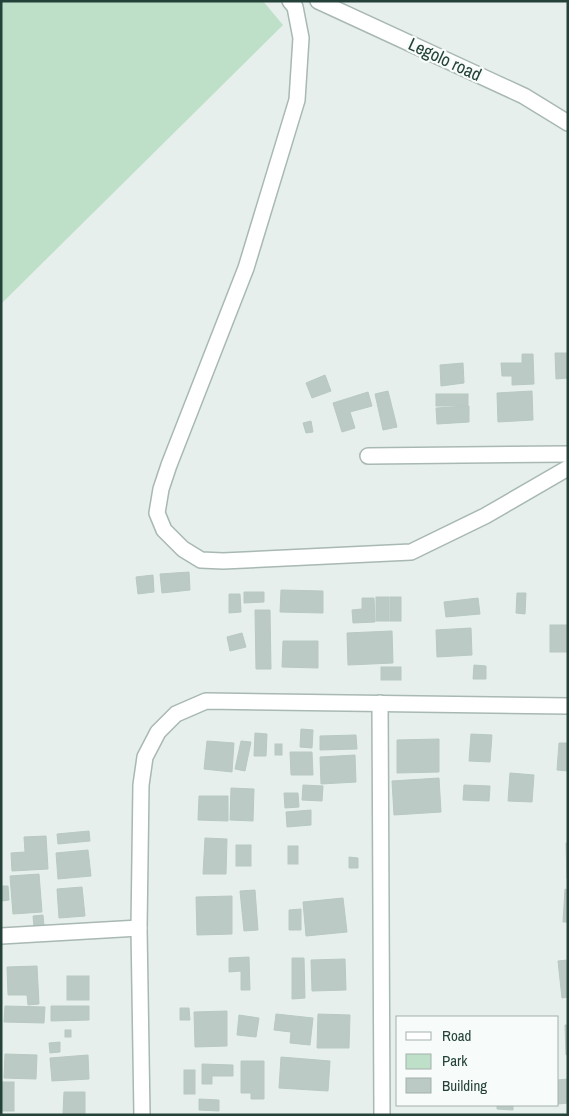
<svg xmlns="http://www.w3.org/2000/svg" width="569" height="1116" font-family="'Archivo Narrow',sans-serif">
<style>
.green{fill:#bfe0c8}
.building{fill:#bbcac4;stroke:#b8c9c2}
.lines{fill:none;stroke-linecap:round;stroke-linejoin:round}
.minor-casing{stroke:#a8b8b2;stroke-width:18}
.minor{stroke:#fff;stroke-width:15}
.labels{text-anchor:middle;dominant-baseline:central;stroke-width:4.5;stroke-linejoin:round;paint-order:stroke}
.street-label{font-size:18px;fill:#24423a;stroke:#f7fbf9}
</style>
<rect width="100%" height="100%" fill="#e6efeb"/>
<!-- green -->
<polygon class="green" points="1,1 263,1 283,25 1,304"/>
<!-- building -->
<g class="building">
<polygon points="555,353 568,353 568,378 556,379"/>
<polygon points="522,354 533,354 534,384 512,385 512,376 502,376 501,363 522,363"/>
<polygon points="463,363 464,383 441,386 440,365"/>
<polygon points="325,375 331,391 312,398 306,383"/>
<polygon points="388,391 397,427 383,430 375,394"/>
<polygon points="532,391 533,420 498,422 497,393"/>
<polygon points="368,392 372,406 350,412 355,428 342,432 333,403"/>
<rect x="436" y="394" width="32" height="12"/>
<polygon points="469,406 469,422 437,424 436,408"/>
<polygon points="311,421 313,432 306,433 303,423"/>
<polygon points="189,572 190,590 162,593 160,574"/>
<polygon points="153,575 154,592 138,594 136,577"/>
<polygon points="281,590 323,591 323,613 280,612"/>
<polygon points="244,592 264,592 264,602 244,603"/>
<polygon points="517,593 526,593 525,614 516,613"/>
<polygon points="229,594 240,594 241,612 229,613"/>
<rect x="376" y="597" width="13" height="24"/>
<rect x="390" y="597" width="11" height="24"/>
<polygon points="362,598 374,598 375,622 353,623 352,610 362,609"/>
<polygon points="478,598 480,614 446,617 444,602"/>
<polygon points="255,610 270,610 271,669 256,669"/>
<rect x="550" y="625" width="18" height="27"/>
<polygon points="471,628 472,655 437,657 436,630"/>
<polygon points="392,631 393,663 348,665 347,633"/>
<polygon points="242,633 246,647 230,651 227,637"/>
<polygon points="283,641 318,641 318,668 282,667"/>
<polygon points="474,665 486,666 486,679 473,679"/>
<rect x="381" y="667" width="20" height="13"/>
<polygon points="301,729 313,730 312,748 300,747"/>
<polygon points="255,733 267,734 266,756 254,756"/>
<polygon points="471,734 492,735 490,762 469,761"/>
<polygon points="356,735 357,749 320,750 320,736"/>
<polygon points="439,739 439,772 397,773 397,740"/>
<polygon points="207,741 234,743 232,772 204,769"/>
<polygon points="241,741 251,742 245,771 235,769"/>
<polygon points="559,743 568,743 568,771 557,770"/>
<rect x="275" y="744" width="7" height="11"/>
<polygon points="290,752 312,752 313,775 291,775"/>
<polygon points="355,755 356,782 321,784 320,757"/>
<polygon points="510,773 534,775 532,802 508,801"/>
<polygon points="439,778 441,812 394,815 392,781"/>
<polygon points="303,785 323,786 322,801 302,800"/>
<polygon points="464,785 490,786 489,801 463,800"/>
<polygon points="231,788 254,789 253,821 230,820"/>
<polygon points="284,793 298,793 299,807 285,808"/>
<polygon points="199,796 228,796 228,821 198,820"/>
<polygon points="311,810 311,825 287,827 286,812"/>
<polygon points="89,831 90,841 58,844 57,834"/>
<polygon points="46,836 48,869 12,871 11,853 25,852 24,837"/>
<polygon points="205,838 227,839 226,874 203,874"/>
<polygon points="566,843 568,843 568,879 567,879"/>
<rect x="236" y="845" width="15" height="21"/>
<rect x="288" y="846" width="10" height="18"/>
<polygon points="88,850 91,876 58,879 56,853"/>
<polygon points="349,857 358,858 358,868 349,868"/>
<polygon points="39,874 42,912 13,914 10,876"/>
<polygon points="1,886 8,886 9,900 2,901"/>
<polygon points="82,887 85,916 59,918 57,889"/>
<polygon points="565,889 568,890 568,922 563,922"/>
<polygon points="255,890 258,930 244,931 240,891"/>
<polygon points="232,896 232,934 197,935 196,897"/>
<polygon points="343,898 347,932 306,936 303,902"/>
<polygon points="301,909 301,930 289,930 289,910"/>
<polygon points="43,915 44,926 34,927 33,916"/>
<polygon points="249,957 250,990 241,990 241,971 229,972 229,958"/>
<polygon points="292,958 304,958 305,998 292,999"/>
<polygon points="345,959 346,990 312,991 311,960"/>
<polygon points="568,960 568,997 562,998 558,961"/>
<polygon points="37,966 39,1004 28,1005 27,995 8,995 7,967"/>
<rect x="67" y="976" width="22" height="24"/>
<polygon points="5,1006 45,1007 44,1023 4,1022"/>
<polygon points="51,1006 89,1006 89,1020 51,1021"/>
<polygon points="180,1008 189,1008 190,1020 180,1020"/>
<polygon points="227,1011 227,1046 195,1047 194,1012"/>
<polygon points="276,1014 313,1018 310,1045 290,1043 291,1032 274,1030"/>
<polygon points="318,1014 350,1015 349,1048 317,1048"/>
<polygon points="239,1015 259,1018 256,1037 237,1035"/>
<polygon points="565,1025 568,1025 568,1054 566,1055"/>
<rect x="65" y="1030" width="6" height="7"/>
<polygon points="60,1042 60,1052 50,1053 49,1043"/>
<polygon points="5,1054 37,1055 36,1079 4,1078"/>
<polygon points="88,1055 89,1079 52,1081 50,1058"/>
<polygon points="281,1057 330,1061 328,1091 279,1088"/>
<polygon points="241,1061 264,1061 264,1099 251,1099 251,1093 241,1093"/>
<polygon points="202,1064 233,1065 233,1076 212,1076 212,1084 202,1084"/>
<rect x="184" y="1070" width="11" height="24"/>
<polygon points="568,1079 568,1103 558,1104 558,1080"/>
<rect x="2" y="1082" width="12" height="29"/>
<polygon points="64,1092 85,1092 85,1114 63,1114"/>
<polygon points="199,1099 219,1100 219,1111 199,1110"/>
<polygon points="497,1105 513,1105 513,1110 497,1109"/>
</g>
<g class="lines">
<!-- minor casing -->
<g class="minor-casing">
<g id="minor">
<polyline points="290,1 295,7 301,38 297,100 246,268 169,465 161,489 157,513 164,530 183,549 201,560 223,561 411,552 485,516 568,468"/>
<polyline points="318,1 524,96 568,123"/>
<polyline points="368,456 568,454"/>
<polyline points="380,703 382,1115"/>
<polyline points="1,936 139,928"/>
<polyline points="142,1115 139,928 141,785 145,757 158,732 176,714 206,701 568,706"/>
</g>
</g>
<!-- minor -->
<use href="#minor" class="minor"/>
</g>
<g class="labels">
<!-- street labels -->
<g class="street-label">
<text transform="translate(445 59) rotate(25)">Legolo road</text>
</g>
</g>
<!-- border -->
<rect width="569" height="1116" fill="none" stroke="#24423a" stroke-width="5"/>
<!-- legend -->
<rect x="396" y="1016" width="162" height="90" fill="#f7fbf9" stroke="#a3b1ad"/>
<rect x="406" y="1032" width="25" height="8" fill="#ffffff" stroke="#a3b1ad"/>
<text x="442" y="1041" font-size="15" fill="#24423a">Road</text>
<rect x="406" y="1054" width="25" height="15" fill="#bfe0c8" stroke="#a3b1ad"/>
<text x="442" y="1066" font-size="15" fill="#24423a">Park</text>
<rect x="406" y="1078" width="25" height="15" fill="#bbcac4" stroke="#a3b1ad"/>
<text x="442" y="1091" font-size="15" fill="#24423a">Building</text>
</svg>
